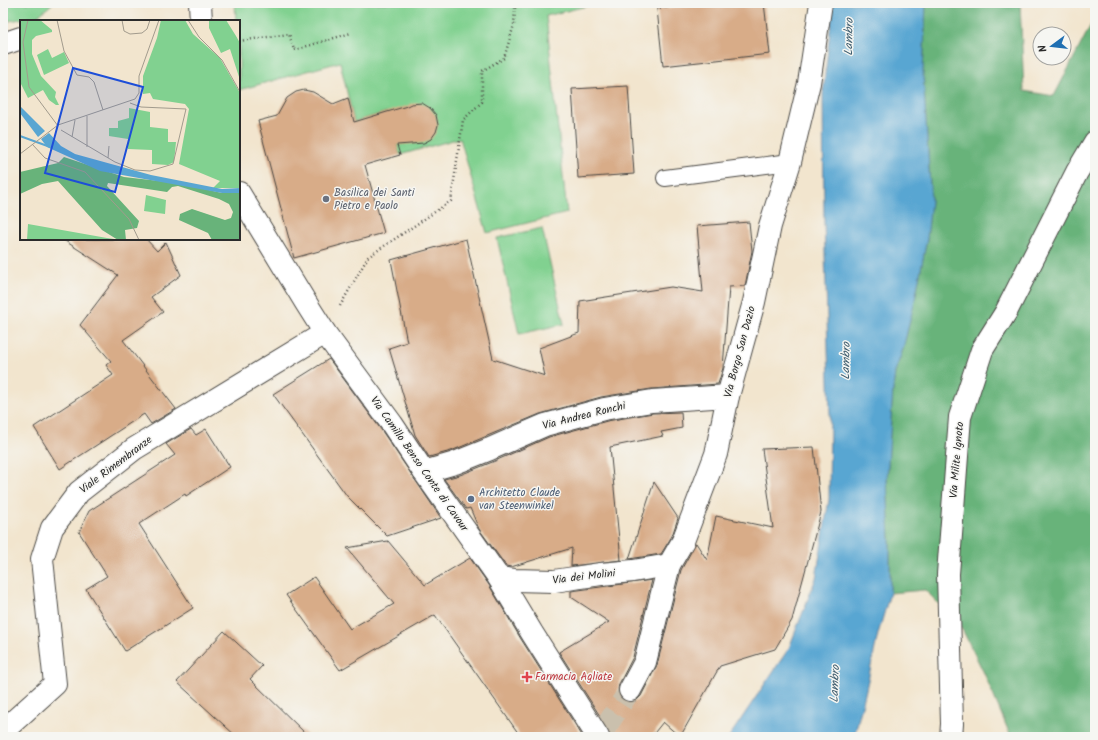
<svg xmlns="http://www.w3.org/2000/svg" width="1098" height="740" font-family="Kalam,sans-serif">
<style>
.green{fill:#81d190;stroke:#567e5e}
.forest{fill:#68b37a;stroke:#4a6f52}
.water{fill:#59a6d2;stroke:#42687e}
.building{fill:#d8ac88}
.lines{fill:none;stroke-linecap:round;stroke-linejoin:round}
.street-tunnel{stroke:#cac0ad;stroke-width:22;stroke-dasharray:22 11;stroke-linecap:butt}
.lane-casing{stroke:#494743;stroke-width:18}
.street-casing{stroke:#494743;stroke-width:24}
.secondary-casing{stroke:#494743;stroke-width:24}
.path{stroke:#494743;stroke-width:2.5;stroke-dasharray:1 3;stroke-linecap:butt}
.lane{stroke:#fff;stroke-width:16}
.street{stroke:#fff;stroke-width:22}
.secondary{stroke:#fff;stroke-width:22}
.worship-dot{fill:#6b7280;stroke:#f6f6f2;stroke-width:1.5}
.service-dot{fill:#5c6f8a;stroke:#f6f6f2;stroke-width:1.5}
.health-dot{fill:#e0444e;stroke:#f6f6f2;stroke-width:1.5}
.labels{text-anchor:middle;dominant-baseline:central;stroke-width:3;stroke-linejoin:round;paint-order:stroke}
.worship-label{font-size:11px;fill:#5b616d;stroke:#f6f6f2;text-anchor:start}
.street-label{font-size:11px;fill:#2b2b2b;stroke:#f6f6f2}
.service-label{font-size:11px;fill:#4e5e75;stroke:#f6f6f2;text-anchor:start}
.health-label{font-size:11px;fill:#be3a42;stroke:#f6f6f2;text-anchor:start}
.water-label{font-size:12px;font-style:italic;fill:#3d5c6e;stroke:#f6f6f2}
.inset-river{fill:none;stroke:#59a6d2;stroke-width:2}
.inset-road{fill:none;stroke:#a29b8d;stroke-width:1}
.view{fill:#1d4ed8;fill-opacity:0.15;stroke:#1d4ed8;stroke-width:2}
.inset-edge{fill:none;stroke:#2b2b2b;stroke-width:2}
</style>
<rect width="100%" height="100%" fill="#f6f6f2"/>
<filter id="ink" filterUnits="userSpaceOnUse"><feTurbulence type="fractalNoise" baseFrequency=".025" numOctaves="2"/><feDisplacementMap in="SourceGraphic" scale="8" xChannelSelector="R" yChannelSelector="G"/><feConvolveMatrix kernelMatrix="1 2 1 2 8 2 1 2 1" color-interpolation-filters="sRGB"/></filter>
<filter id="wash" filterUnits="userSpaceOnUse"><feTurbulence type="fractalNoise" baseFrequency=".012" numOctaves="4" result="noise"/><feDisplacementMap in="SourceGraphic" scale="16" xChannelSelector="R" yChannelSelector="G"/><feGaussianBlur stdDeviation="0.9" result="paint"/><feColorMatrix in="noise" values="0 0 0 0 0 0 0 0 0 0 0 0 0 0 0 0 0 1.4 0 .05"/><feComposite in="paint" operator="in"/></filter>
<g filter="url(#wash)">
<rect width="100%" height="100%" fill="#f2e5ce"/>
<!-- green -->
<g class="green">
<polygon points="3,3 53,3 38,16 3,22"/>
<polygon points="235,3 599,3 546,16 567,213 487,233 460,138 400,155 387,112 354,122 340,62 239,90 239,21 236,21"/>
<polygon points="542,228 564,324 519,334 497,238"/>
</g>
<!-- forest -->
<polygon class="forest" points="926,3 1020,3 1024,91 1054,96 1095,17 1095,737 1011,737 984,673 963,631 945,610 925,590 890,593 890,540 887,480 893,389 895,372 903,349 914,304 927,239 931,201 923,72"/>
<!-- water -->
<polygon class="water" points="833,3 926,3 923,72 931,201 927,239 914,304 903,349 895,372 893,389 887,480 890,540 890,593 878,634 865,694 854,737 729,737 789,648 816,578 829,499 830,415 824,221 823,94"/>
<g id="blocks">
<!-- building -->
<g class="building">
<polygon points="708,3 764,3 770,54 663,66 657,9"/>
<polygon points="628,86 634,174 578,178 572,89"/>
<polygon points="304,90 313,92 333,104 348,98 354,122 407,106 411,104 422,103 430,108 436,115 438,125 436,132 431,139 424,143 397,145 400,155 365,165 384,233 294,258 258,121 277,116 287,98 296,92"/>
<polygon points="749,222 752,251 745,286 729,287 723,368 718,384 651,389 601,397 540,414 451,451 429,457 415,435 389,348 407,342 391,260 466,239 493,359 545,376 539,348 579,333 580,301 671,287 703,292 697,226"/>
<polygon points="62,239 146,239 157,251 166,242 181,275 151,297 163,312 123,340 176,409 151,424 144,414 60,469 34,427 113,375 106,365 111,361 80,325 118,275"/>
<polygon points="329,359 382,431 441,518 387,536 347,496 273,394"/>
<polygon points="681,412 682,428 661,432 663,436 610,447 621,560 571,566 572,548 511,567 506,566 479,529 470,508 466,509 444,479 460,475 495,461 549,437 607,421 653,413"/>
<polygon points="191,429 196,435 206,429 230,467 186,496 185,494 139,524 193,608 125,651 86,589 107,576 79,532 89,511 175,455 166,444"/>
<polygon points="814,447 821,512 792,620 775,649 720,666 680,737 663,722 651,737 610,737 609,730 559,652 609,622 571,597 571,591 652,580 633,657 619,684 618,690 619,696 624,701 630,702 636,701 641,696 657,665 681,570 696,543 707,560 716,516 773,528 762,449"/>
<polygon points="654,482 678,518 672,536 661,554 629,559"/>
<polygon points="388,541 425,585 470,558 489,585 521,639 583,737 521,737 435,615 340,670 286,595 314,577 350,629 394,604 347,548"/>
<polygon points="224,631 262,666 250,679 309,737 237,737 177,682"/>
</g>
</g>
</g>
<g filter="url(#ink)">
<use href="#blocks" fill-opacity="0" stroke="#494743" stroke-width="1"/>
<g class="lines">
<!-- street-tunnel -->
<polyline class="street-tunnel" points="603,731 630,690"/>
<!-- lane casing -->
<g class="lane-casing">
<polyline id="lane" points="665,178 790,162"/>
</g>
<!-- street casing -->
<g class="street-casing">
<g id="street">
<polyline points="200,3 201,21"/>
<polyline points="424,472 455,463 490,449 545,425 604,409 652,401 728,396"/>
<polyline points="499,578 514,580 554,581 601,574 633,571 669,565"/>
<polyline points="630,690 645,662 669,565 683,541 716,454 728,396 754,302 770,226 790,162 809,83 821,3"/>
<polyline points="3,731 55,684 42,559 52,528 79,492 134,449 325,333"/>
</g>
</g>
<!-- secondary casing -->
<g class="secondary-casing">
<g id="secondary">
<polyline points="3,44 21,38"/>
<polyline points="239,193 306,303 325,333 392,424 424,472 499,578 532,633 598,737"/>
<polyline points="951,737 952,724 948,574 960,417 982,350 1006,312 1077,172 1095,142"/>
</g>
</g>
<!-- path -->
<g class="path">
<polyline points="239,41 289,34 294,50 351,33"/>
<polyline points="340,306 368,257 451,201 463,120 482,102 482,71 504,58 514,25 515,8 510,3"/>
</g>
<!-- lane -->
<use href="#lane" class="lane"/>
<!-- street -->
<use href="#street" class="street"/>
<!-- secondary -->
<use href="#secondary" class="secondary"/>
</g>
</g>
<!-- markers -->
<circle class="worship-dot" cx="326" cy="199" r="4"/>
<circle class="service-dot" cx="471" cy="499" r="4"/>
<path class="health-dot" d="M525 671h4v4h4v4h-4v4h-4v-4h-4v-4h4z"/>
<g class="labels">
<!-- worship labels -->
<g class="worship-label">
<text x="334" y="193">Basilica dei Santi<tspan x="334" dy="13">Pietro e Paolo</tspan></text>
</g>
<!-- street labels -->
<g class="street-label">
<text transform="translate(740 352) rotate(-75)">Via Borgo San Dazio</text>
<text transform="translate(584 416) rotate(-14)">Via Andrea Ronchi</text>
<text transform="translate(957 460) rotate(-85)">Via Milite Ignoto</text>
<text transform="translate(419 464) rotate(55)">Via Camillo Benso Conte di Cavour</text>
<text transform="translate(116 465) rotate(-37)">Viale Rimembranze</text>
<text transform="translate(584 577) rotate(-7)">Via dei Molini</text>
</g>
<!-- service labels -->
<g class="service-label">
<text x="479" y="493">Architetto Claude<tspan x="479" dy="13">van Steenwinkel</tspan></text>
</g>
<!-- health labels -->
<g class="health-label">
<text x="535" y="677">Farmacia Agliate</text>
</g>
<!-- water labels -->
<g class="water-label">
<text transform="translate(849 37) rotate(-89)">Lambro</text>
<text transform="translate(846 361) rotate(-89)">Lambro</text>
<text transform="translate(835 684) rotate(-88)">Lambro</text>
</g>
</g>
<!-- overview -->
<g transform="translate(20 20)">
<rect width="220" height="220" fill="#f2e5ce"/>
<path d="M 0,0 L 20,0 L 32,10 L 32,12 L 16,16 L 12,20 L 12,34 L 21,56 L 36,72 L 35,77 L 39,85 L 36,85 L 29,80 L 23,70 L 8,78 L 0,62 ZM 141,0 L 165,0 L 173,14 L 200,38 L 220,73 L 220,168 L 193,168 L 200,161 L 159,144 L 169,89 L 165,84 L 133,79 L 130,73 L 123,74 L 123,56 L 137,18 ZM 189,0 L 206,0 L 216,16 L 220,23 L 220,60 L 210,29 L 201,33 L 189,8 ZM 28,29 L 32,38 L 44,32 L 49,43 L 24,55 L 17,35 ZM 109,88 L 130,92 L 130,107 L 148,109 L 148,122 L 156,122 L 154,142 L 148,145 L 132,144 L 132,130 L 108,129 L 108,119 L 89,116 L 89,108 L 98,108 L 98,101 L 109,98 ZM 126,175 L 146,180 L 145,194 L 124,191 ZM 8,204 L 87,218 L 94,219 L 7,220 Z" fill="#81d190"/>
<path d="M 44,137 L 104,157 L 157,163 L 202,173 L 220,173 L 220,220 L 192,220 L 188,213 L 159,200 L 160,194 L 172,189 L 205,200 L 211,198 L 213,192 L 209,184 L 199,179 L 158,166 L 152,167 L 147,172 L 88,163 L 87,166 L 119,201 L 117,208 L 105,210 L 106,220 L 98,220 L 82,210 L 38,161 L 22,164 L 0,174 L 0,152 L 38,143 Z" fill="#68b37a"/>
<path d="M 0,86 L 25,111 L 18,117 L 0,93 ZM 29,113 L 41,126 L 55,134 L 131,155 L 202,169 L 220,168 L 220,173 L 202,173 L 80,151 L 27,127 L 21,119 Z" fill="#59a6d2"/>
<path class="inset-river" d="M 0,116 L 33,128"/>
<path class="inset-road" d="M 8,0 L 3,22 L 9,67 L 38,106M 37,0 L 44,31 L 57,55 L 69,57 L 74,62 L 83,90M 102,0 L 104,11 L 110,14 L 122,13 L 127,9 L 130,0M 168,0 L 179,17 L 202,40 L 220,72M 41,110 L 95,142 L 115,150 L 130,151 L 153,144 L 166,89 L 121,87 L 110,83M 52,117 L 55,100M 12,124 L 25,138 L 65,152 L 109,199 L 119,220M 67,127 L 67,96M 0,134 L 38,105 L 115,79 L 119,73 L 119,56 L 139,0M 88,138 L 89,126"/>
<path class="view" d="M 53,48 L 123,67 L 95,172 L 25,153 Z"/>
<rect width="220" height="220" class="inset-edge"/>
</g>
<!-- margin -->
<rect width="1098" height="740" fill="none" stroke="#f6f6f2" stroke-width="16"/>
<!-- north arrow -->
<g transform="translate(1052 46) rotate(255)"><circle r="19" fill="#f6f6f2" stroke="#a5a5a2"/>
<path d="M0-3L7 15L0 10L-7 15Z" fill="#1f6fb2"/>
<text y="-6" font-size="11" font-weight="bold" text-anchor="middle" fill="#2b2b2b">N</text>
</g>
</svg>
